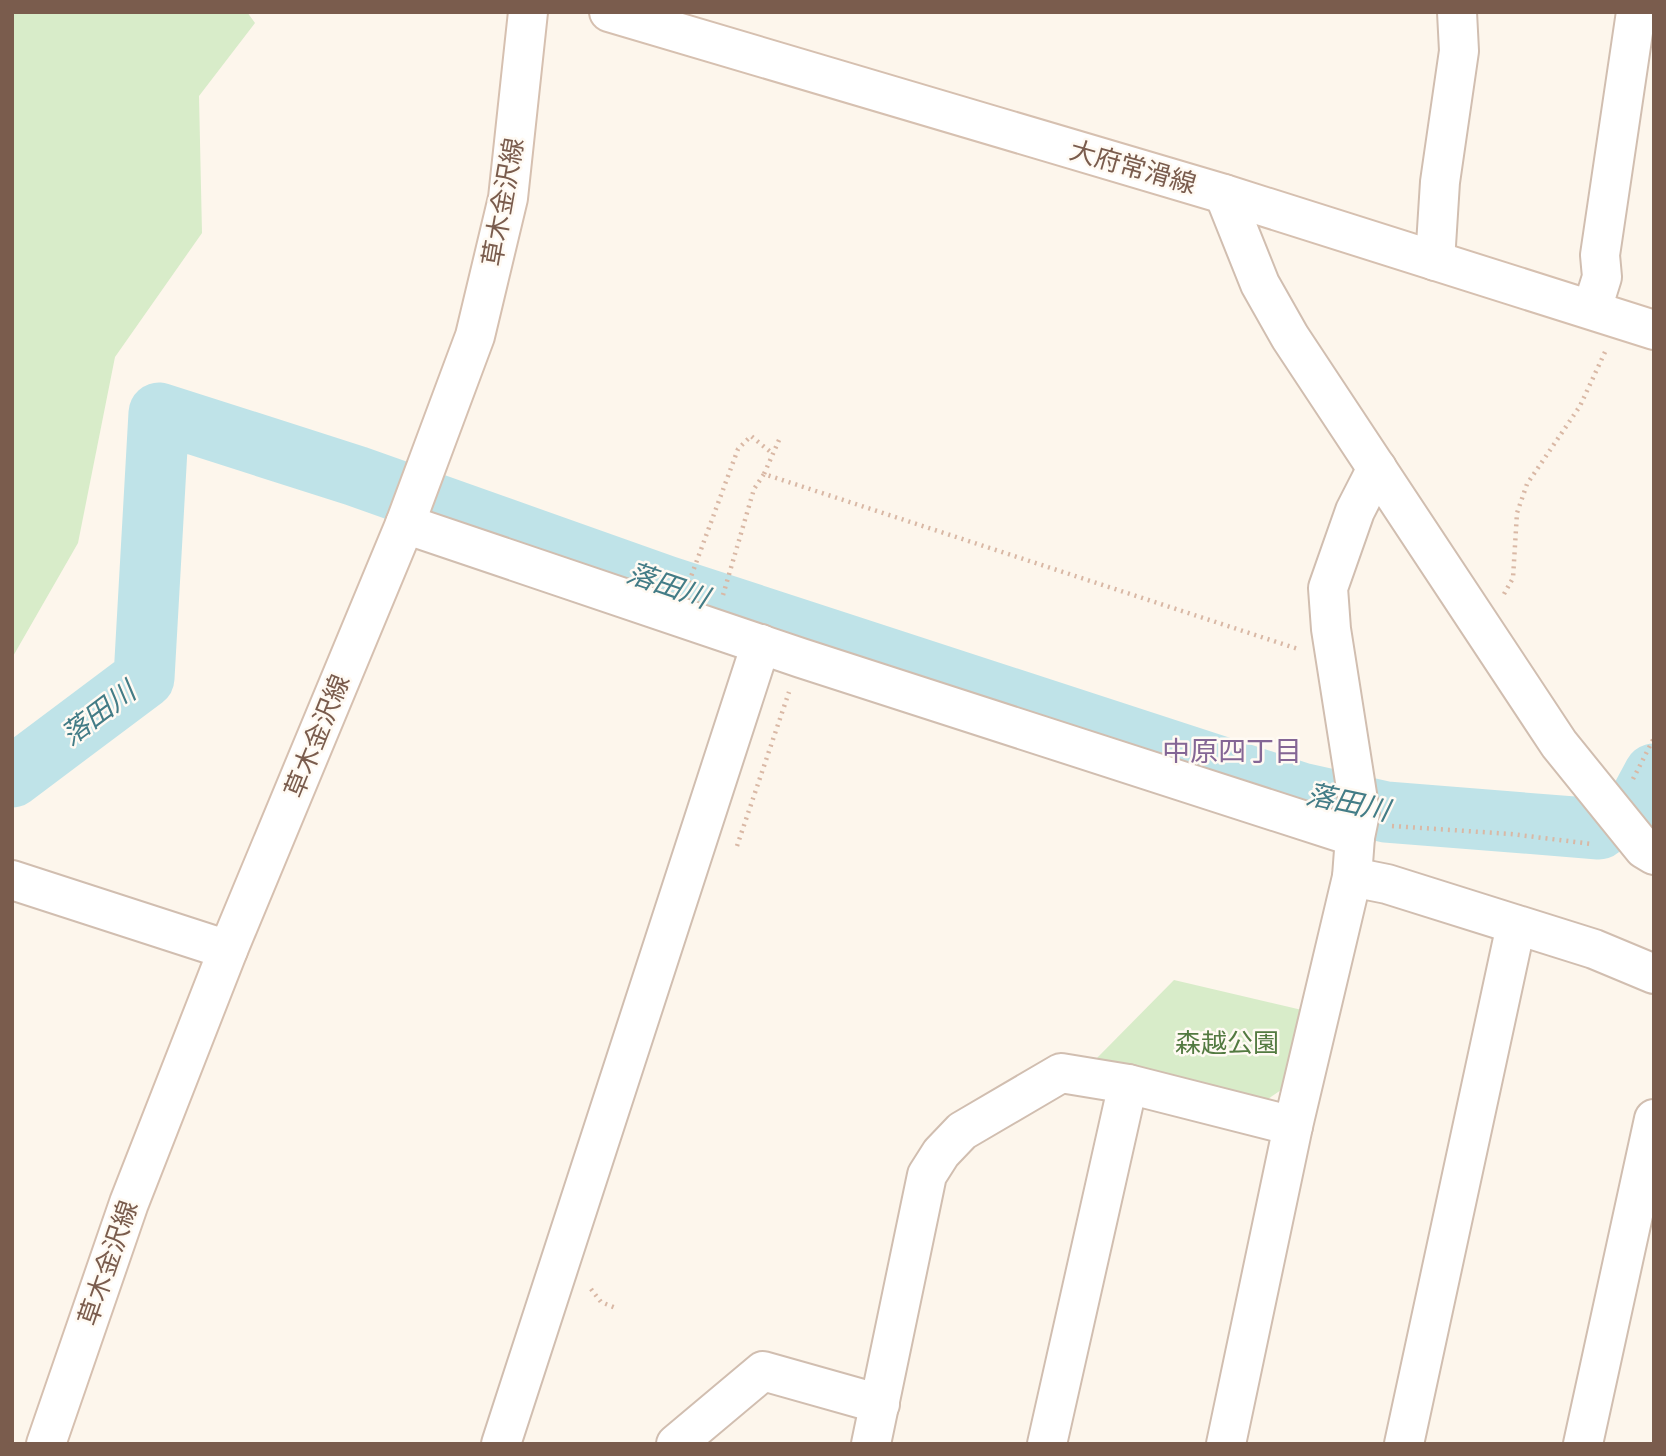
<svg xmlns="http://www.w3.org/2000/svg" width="1666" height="1456" font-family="'Space Grotesk','Noto Sans JP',sans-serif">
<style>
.green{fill:#d8ecc9}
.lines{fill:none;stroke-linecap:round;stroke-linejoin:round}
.river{stroke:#bfe3e8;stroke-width:61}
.street-casing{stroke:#d1beb0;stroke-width:42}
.secondary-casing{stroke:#d6c0b0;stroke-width:42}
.path{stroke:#d9b8a5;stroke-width:4.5;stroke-dasharray:2 5;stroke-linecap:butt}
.street{stroke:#fff;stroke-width:38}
.secondary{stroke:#fff;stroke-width:38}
.labels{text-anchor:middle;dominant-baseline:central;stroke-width:5;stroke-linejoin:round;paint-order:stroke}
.street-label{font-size:26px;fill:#7a5c4d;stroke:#fffaf3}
.park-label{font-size:26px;fill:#537a41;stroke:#fffaf3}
.water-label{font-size:28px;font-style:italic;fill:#437c86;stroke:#fffaf3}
.neighbourhood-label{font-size:28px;fill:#846695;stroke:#fffaf3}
</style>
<rect width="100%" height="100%" fill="#fdf6ec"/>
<!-- green -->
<g class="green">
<polygon points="12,12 247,12 255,23 199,96 202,233 115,357 78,543 12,658"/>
<polygon points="1174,980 1302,1010 1287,1086 1265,1101 1095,1060"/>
</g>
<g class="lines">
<!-- river -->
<g class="river">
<polyline points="12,777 144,678 159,413 356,476 666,586 1301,793 1386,812 1599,829"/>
<polyline points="1640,800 1654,774"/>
</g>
<!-- street casing -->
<g class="street-casing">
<g id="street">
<polyline points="1224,194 1260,284 1290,337 1559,744 1644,849 1654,855"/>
<polyline points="1435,261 1440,182 1459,51 1457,12"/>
<polyline points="1592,309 1602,277 1600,255 1636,12"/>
<polyline points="405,524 801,658 1355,837 1352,877 1293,1126 1226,1444"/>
<polyline points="1355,837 1360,813 1331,629 1328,588 1355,511 1377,468"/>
<polyline points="1352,877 1387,884 1594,949 1654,974"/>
<polyline points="12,880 228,950"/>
<polyline points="501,1444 761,644"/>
<polyline points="676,1444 763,1371 880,1404"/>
<polyline points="871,1444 927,1175 941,1153 962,1131 1061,1073 1128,1084 1293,1126"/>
<polyline points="1047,1444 1128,1084"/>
<polyline points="1404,1444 1516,925"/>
<polyline points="1583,1444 1654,1119"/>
</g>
</g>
<!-- secondary casing -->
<g class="secondary-casing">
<g id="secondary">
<polyline points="609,12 1224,194 1654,330"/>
<polyline points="46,1444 129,1203 228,950 405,524 475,336 508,198 528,12"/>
</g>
</g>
<!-- path -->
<g class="path">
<polyline points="779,440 764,474 1298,649"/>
<polyline points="689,582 738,449 751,436 773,454"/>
<polyline points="1504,594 1513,578 1517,513 1527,484 1580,406 1605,352"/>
<polyline points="723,595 754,489 764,474"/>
<polyline points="1633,779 1654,738"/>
<polyline points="1392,826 1511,834 1592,844"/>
<polyline points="737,846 789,692"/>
<polyline points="591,1289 601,1302 618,1309"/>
</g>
<!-- street -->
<use href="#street" class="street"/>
<!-- secondary -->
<use href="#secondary" class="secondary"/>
</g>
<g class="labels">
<!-- street labels -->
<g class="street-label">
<text transform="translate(1133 167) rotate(16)">大府常滑線</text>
<text transform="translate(503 202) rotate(-80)">草木金沢線</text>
<text transform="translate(317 736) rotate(-68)">草木金沢線</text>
<text transform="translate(108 1263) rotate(-71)">草木金沢線</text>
</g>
<!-- park labels -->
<g class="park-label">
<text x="1227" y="1043">森越公園</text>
</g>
<!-- water labels -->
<g class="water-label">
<text transform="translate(668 585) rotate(19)">落田川</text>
<text transform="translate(98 713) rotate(-37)">落田川</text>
<text transform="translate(1348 802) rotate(12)">落田川</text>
</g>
<!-- neighbourhood labels -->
<g class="neighbourhood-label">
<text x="1232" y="751">中原四丁目</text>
</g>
</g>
<!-- border -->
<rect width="1666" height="1456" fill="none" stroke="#7a5c4d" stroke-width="28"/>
</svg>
